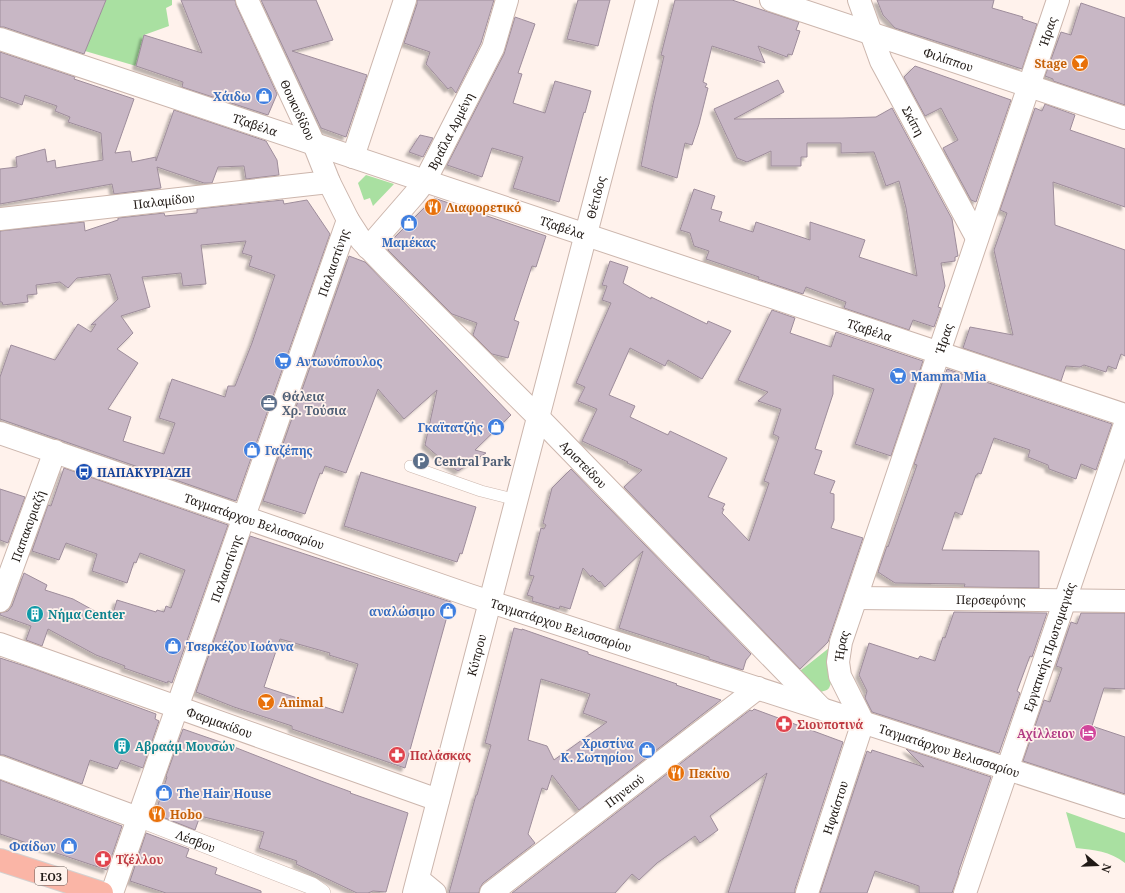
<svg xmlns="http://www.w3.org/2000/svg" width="1125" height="893" font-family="'Noto Serif',serif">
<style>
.green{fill:#a9e0a1}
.building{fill:#c8b7c5;stroke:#9e8d9b;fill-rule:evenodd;filter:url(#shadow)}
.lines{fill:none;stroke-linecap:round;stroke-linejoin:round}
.service-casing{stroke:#ccb6ad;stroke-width:12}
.pedestrian-casing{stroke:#ccb6ad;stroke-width:18}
.minor-casing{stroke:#ccb6ad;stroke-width:24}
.tertiary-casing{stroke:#ccb6ad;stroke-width:24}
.primary-casing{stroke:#d3d1d0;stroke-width:24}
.service{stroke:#fff;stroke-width:11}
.pedestrian{stroke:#fff;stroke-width:17}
.minor{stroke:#fff;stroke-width:22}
.tertiary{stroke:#fff;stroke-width:22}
.primary{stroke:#fab5a6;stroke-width:22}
.labels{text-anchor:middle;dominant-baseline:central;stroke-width:3.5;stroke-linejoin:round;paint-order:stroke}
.shield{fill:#fff2ec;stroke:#645b56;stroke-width:1}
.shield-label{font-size:11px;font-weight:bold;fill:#211a16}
.street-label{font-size:12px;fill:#211a16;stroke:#fff2ec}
.food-label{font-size:12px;font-weight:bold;fill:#c56008;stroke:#fff2ec;text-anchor:start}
.shop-label{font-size:12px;font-weight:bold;fill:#366cbe;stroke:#fff2ec;text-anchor:end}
.service-label{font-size:12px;font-weight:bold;fill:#4e5e75;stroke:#fff2ec;text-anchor:start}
.transit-label{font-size:12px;font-weight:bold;fill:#164399;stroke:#fff2ec;text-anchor:start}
.culture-label{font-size:12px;font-weight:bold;fill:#0d838f;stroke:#fff2ec;text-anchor:start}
.health-label{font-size:12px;font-weight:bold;fill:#be3a42;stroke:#fff2ec;text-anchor:start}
.hotel-label{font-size:12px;font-weight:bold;fill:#b23c85;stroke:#fff2ec;text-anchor:end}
</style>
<defs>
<filter id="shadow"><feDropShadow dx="-3.5" dy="3.5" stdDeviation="1" flood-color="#0004"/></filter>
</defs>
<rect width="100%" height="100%" fill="#fff2ec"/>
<!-- green -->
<g class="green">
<polygon points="106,0 172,0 172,5 166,8 169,26 144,35 136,66 85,51"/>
<polygon points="366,175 394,184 373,206 370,198 364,200 358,183"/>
<path d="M 829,648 C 826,659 835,680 829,688 C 827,691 823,691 820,692 L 800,671 Z"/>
<path d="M 1066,812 L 1125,833 L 1125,863 C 1110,851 1094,850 1076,848 Z"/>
</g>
<!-- building -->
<g class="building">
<polygon points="0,0 106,0 84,54 4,27 0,27"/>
<polygon points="181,0 235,0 236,5 277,94 268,115 182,87 183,82 136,66 144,35 202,53"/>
<polygon points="261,0 316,0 333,40 292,51 367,75 346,137 321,128"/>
<polygon points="417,0 494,0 481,43 456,93 451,87 448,89 426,64 430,52 404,43 417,4"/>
<polygon points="578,0 610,0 598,46 567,39"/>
<polygon points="675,0 732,0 799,22 796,30 800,31 792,55 788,54 787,57 758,46 765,63 712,46 703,82 707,84 705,87 708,88 699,124 692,145 685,143 677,178 641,166 653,104 664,56 661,55"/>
<polygon points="877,0 994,0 992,8 1023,17 1022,19 1037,24 1022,69 895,28 883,15"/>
<polygon points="1081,3 1125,18 1125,105 1053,81 1053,79 1045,76 1061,32 1071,35"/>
<polygon points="515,17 535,24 518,73 522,74 513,103 545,113 555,81 591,91 585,113 584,112 559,202 513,188 523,157 492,148 482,177 447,165 504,54"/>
<polygon points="0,52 75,77 74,79 134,99 115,153 130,151 132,162 156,157 156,161 174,110 266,141 277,160 279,175 246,179 244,166 218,167 212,183 204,183 157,167 161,188 114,194 112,184 0,204 0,169 17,167 16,157 45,149 47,162 55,160 56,168 103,160 101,133 68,122 70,117 55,111 57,106 25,95 22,105 0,97"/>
<polygon points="915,66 1011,100 976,202 971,200 943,148 958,140 941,108 925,116 904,77"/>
<polygon points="778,80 784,92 734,119 842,118 876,117 892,108 952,219 958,256 955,257 955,261 941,263 945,286 938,307 941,308 934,327 913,320 909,330 844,308 846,302 806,287 803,294 758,279 759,277 706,259 709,251 694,246 690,233 680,230 694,189 715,196 711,209 722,212 719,221 753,232 756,222 810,240 810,222 865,240 859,257 917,276 906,208 899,181 886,186 874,152 841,153 841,143 807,143 807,157 801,157 801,166 771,166 771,151 747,162 737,158 714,109"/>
<polygon points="1045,104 1075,115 1070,130 1125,149 1125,207 1053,182 1055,225 1125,250 1125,356 1121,354 1116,369 1108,366 1106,372 1084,365 1080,367 1066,366 1061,381 963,348 970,327 1013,335 994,250 1007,213 1000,210 1035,108 1042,111"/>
<polygon points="420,135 433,138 423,157 409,152"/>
<polygon points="434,198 546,236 536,267 532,266 514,320 519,322 508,358 492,354 473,335 477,323 452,314 388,250 393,239"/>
<path d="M 283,200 L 284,204 L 307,200 L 330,234 L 236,501 L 0,419 L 0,377 L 11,345 L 55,360 L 78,324 L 91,332 L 96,324 L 91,325 L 118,299 L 110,274 L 77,278 L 68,288 L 60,282 L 36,285 L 37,294 L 27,295 L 28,302 L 3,305 L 2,302 L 0,302 L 0,231 L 84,222 L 85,231 L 118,220 L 118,218 L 164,213 L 165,216 L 197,213 L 197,209 ZM 246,241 L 242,253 L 252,256 L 249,266 L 275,275 L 252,343 L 235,386 L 228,386 L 225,397 L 172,379 L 159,418 L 175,423 L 164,454 L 123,441 L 131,417 L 108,409 L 138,363 L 117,349 L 133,333 L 121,316 L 150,307 L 142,277 L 181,273 L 183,286 L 206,284 L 201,245 Z"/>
<polygon points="349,256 365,262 400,298 511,415 475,450 486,453 458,471 447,464 425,445 437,390 404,419 378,389 346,473 325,466 322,474 320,473 305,514 263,501"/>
<polygon points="610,261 628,267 623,283 651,299 651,297 707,324 708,321 731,331 702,379 668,360 665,366 630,348 609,395 635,406 630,417 668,435 670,431 727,458 708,497 725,504 722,509 724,509 722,513 749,541 769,483 764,481 779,437 773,434 781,409 758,401 768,392 738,380 772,310 795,318 790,333 831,347 836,332 923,361 891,456 855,444 874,389 833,375 833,394 815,449 822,451 814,474 835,481 830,493 834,494 834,520 831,528 863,538 828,642 800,669 624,487 642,470 627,463 628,462 582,441 597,409 578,401 585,387 576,383 611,303 602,300 607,286 602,285"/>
<polygon points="947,369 1112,424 1096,470 1081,464 1076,479 1049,469 1048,465 1028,457 1030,450 994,438 981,474 978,473 977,475 976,475 962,515 955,512 942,550 1039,551 1039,588 964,587 965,584 895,583 878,572 887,546 888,547 917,465 914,464"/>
<polygon points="64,468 228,525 172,683 168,681 167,683 124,668 125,666 96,655 48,629 42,646 26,640 31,626 0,615 0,613 8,611 12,606 24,573 47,585 45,590 73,599 111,620 117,600 156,612 157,610 164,612 166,606 171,608 185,570 140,553 136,563 134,562 127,583 92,571 97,554 66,543 59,560 32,551 48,505 51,506"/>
<polygon points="571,469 751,654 746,660 743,670 709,659 709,657 619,628 643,551 605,587 600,581 599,582 592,575 591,577 583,568 570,609 560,606 559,609 532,601 533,597 527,595 534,576 529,575 541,528 544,529 546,525 543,523 552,488"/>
<polygon points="361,472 476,507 462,554 460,553 457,562 344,526"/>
<polygon points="0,489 25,497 8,543 0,540"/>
<path d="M 250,536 L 451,602 L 405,768 L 292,729 L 292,726 L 234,707 L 196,692 ZM 280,639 L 330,653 L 329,655 L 358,664 L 343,713 L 264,687 Z"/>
<polygon points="954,612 1047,613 1032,657 1030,656 1017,691 1020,693 999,753 872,712 865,698 867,691 859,675 869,643 918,659 920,656 935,661 943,637 945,638"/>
<polygon points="1081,613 1125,613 1125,689 1104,688 1092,726 1125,737 1125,794 1023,761 1044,700 1050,702 1062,668 1056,666 1071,622 1077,624"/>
<path d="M 514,628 L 522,630 L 522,629 L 588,652 L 588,654 L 677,684 L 676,685 L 721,700 L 579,810 L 552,775 L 547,790 L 542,788 L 528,834 L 535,843 L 483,883 L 480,888 L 479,893 L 449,893 L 476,795 L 477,795 L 491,745 L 485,743 ZM 541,679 L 590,694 L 583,713 L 607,722 L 554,760 L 547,746 L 528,740 Z"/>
<polygon points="0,658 34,669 156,714 155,719 159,721 143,768 121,760 117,769 90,760 82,784 4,755 0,755"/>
<polygon points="754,709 843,742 795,889 795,893 728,893 767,773 710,816 718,830 700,843 695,836 657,863 639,880 632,874 615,893 512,893 750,710 752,711"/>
<polygon points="183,729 229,745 321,781 351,792 350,793 408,813 386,892 373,891 368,893 357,893 296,864 297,861 259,848 264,832 200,816 195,830 155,814 167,777 166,776"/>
<polygon points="906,749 991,777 958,873 959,873 952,893 919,893 919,886 875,871 867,893 820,893 867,751 871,753 872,750 924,767"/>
<polygon points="0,780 122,826 107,870 0,834"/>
<polygon points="146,833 189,849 186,857 217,868 215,874 261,891 261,893 166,893 130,881"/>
</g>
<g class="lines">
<!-- service casing -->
<g class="service-casing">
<polyline id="service" points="410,466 481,491 517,500"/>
</g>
<!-- pedestrian casing -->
<g class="pedestrian-casing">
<g id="pedestrian">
<path id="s1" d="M 138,818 L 312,886 L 322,893"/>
</g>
</g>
<!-- minor casing -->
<g class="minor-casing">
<g id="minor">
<path id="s2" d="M 247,0 L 314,144 L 329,182 L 348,220 L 361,240 L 390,270 L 538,417 L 821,708"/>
<path id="s3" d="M 859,0 L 881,61 L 977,238"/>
<polyline points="353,157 405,0"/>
<path id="s4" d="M 0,219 L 329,182"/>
<path id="s5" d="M 368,248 L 414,195 L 425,181 L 493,48 L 507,0"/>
<path id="s6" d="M 856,598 L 1125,601"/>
<path id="s7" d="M 0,601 L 55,451"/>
<path id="s8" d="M 0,644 L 438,800"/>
<polyline points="0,767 138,818"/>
<polyline points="418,879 435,893"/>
<path id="s9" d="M 112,893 L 348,220"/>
<path id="s10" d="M 491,893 L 758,688"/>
<path id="s11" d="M 807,893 L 863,722 L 840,676 L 838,662 L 841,642 L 1058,0"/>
<path id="s12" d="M 965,893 L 1125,424"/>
</g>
</g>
<!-- tertiary casing -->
<g class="tertiary-casing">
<g id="tertiary">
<path id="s13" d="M 771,0 L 1125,118"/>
<path id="s14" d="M 0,39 L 1125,415"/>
<path id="s15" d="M 0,433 L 469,595 L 1125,807"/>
<path id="s16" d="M 414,893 L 647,0"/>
</g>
</g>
<!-- primary casing -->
<g class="primary-casing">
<polyline id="primary" points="0,860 102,893"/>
</g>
<!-- service -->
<use href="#service" class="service"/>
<!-- pedestrian -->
<use href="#pedestrian" class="pedestrian"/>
<!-- minor -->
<use href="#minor" class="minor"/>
<!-- tertiary -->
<use href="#tertiary" class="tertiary"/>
<!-- primary -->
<use href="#primary" class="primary"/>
</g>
<!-- icons -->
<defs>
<g id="bar-disc" transform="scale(0.9)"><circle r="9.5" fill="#e8710a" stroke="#fff2ec"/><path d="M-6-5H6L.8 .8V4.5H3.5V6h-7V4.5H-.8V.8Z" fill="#fff"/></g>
<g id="shop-disc" transform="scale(0.9)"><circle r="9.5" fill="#3f7fe0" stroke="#fff2ec"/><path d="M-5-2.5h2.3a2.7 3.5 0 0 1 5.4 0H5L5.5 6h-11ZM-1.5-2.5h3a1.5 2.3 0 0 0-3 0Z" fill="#fff"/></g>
<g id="restaurant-disc" transform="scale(0.9)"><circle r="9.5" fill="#e8710a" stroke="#fff2ec"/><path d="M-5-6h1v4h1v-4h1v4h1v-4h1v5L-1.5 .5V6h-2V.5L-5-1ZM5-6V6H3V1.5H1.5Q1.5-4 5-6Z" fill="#fff"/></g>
<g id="supermarket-disc" transform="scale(0.9)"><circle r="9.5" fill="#3f7fe0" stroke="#fff2ec"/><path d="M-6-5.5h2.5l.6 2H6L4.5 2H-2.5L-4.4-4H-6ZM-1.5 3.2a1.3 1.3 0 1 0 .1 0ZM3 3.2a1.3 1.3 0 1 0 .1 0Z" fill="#fff"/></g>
<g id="office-disc" transform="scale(0.9)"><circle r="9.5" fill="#5c6f8a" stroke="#fff2ec"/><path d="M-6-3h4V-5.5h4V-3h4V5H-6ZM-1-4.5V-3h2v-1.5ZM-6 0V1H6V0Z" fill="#fff"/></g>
<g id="parking-disc" transform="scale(0.9)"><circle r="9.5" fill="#5c6f8a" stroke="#fff2ec"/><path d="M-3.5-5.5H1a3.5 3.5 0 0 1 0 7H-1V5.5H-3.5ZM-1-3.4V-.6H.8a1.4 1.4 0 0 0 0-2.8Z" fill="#fff"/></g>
<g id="bus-disc" transform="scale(0.9)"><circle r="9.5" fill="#1a4fb4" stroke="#fff2ec"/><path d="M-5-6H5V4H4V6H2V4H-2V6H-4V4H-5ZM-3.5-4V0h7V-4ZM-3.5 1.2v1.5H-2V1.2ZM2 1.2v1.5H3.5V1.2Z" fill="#fff"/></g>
<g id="building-disc" transform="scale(0.9)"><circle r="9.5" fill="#0f9aa8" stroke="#fff2ec"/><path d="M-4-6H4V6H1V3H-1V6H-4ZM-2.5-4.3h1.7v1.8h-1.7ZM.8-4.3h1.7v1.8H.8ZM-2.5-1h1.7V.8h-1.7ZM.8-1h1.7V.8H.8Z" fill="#fff"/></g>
<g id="pharmacy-disc" transform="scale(0.9)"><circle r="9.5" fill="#e0444e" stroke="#fff2ec"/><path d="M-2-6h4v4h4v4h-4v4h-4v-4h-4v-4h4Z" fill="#fff"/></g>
<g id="hotel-disc" transform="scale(0.9)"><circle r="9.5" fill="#d1479c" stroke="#fff2ec"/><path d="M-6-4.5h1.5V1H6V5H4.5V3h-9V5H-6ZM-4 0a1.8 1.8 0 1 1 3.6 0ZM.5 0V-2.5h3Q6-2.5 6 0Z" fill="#fff"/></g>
</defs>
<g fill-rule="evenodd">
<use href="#bar-disc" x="1080" y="63"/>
<use href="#shop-disc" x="264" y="96"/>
<use href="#restaurant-disc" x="433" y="207"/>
<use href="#shop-disc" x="409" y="223"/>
<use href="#supermarket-disc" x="283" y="361"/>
<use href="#supermarket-disc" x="898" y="376"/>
<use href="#office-disc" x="269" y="403"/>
<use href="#shop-disc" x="496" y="427"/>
<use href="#shop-disc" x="252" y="450"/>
<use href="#parking-disc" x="421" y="461"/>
<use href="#bus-disc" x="84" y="472"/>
<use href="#shop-disc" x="448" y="611"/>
<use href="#building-disc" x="35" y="614"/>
<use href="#shop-disc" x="173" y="646"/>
<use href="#bar-disc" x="266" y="702"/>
<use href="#pharmacy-disc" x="784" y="724"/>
<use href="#hotel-disc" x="1088" y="733"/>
<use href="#building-disc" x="122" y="746"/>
<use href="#shop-disc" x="647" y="750"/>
<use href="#pharmacy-disc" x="397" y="755"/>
<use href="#restaurant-disc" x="676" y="773"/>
<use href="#shop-disc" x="164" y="793"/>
<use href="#restaurant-disc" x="157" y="814"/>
<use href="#shop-disc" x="69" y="846"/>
<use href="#pharmacy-disc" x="103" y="859"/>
</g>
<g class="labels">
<!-- shield labels -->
<rect class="shield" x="35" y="867" width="32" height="18" rx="3"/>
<g class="shield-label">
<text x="51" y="876">ΕΟ3</text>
</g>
<!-- street labels -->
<g class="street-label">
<text stroke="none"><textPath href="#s11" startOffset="910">Ήρας</textPath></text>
<text stroke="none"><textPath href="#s13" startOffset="187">Φιλίππου</textPath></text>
<text stroke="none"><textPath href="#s2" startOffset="121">Θουκυδίδου</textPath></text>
<text stroke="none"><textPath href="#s3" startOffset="133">Σκίπη</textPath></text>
<text stroke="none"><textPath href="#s14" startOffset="269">Τζαβέλα</textPath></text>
<text stroke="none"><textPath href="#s5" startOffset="144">Βραΐλα Αρμένη</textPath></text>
<text stroke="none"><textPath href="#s16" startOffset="719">Θέτιδος</textPath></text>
<text stroke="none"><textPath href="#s4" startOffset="165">Παλαμίδου</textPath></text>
<text stroke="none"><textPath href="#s14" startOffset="593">Τζαβέλα</textPath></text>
<text stroke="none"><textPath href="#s9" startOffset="668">Παλαιστίνης</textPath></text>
<text stroke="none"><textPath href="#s14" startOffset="917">Τζαβέλα</textPath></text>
<text stroke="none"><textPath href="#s11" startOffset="586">Ήρας</textPath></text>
<text stroke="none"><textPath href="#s2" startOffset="582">Αριστείδου</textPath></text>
<text stroke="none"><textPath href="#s15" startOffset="269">Ταγματάρχου Βελισσαρίου</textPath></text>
<text stroke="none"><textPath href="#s7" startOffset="80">Παπακυριαζή</textPath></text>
<text stroke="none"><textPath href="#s9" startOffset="344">Παλαιστίνης</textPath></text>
<text stroke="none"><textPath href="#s6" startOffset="135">Περσεφόνης</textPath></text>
<text stroke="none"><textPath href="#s15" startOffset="593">Ταγματάρχου Βελισσαρίου</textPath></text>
<text stroke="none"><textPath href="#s11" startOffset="262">Ήρας</textPath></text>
<text stroke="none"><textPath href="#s12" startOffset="260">Εργατικής Πρωτομαγιάς</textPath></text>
<text stroke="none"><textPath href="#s16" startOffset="246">Κύπρου</textPath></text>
<text stroke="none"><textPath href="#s8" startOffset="233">Φαρμακίδου</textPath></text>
<text stroke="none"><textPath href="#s15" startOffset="1001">Ταγματάρχου Βελισσαρίου</textPath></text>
<text stroke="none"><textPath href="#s10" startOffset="168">Πηνειού</textPath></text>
<text stroke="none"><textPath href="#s11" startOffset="90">Ηφαίστου</textPath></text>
<text stroke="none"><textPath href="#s1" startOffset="62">Λέσβου</textPath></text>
</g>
<!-- food labels -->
<g class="food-label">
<text x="1067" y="63" text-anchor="end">Stage</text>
<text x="446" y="207">Διαφορετικό</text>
<text x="279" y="702">Animal</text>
<text x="689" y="773">Πεκίνο</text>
<text x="170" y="814">Hobo</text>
</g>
<!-- shop labels -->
<g class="shop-label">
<text x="251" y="96">Χάιδω</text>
<text x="409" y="242" text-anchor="middle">Μαμέκας</text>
<text x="296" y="361" text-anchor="start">Αντωνόπουλος</text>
<text x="911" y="376" text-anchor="start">Mamma Mia</text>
<text x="483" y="427">Γκαϊτατζής</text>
<text x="265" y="450" text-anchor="start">Γαζέπης</text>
<text x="435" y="611">αναλώσιμο</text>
<text x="186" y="646" text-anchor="start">Τσερκέζου Ιωάννα</text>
<text x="634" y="743">Χριστίνα<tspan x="634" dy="14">Κ. Σωτηρίου</tspan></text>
<text x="177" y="793" text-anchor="start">The Hair House</text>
<text x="56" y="846">Φαίδων</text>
</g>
<!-- service labels -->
<g class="service-label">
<text x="282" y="396">Θάλεια<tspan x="282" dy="14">Χρ. Τούσια</tspan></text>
<text x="434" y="461">Central Park</text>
</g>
<!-- transit labels -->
<g class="transit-label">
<text x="97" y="472">ΠΑΠΑΚΥΡΙΑΖΗ</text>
</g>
<!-- culture labels -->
<g class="culture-label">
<text x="48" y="614">Νήμα Center</text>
<text x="135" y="746">Αβραάμ Μουσών</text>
</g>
<!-- health labels -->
<g class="health-label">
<text x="797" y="724">Σιουποτινά</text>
<text x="410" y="755">Παλάσκας</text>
<text x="116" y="859">Τζέλλου</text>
</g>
<!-- hotel labels -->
<g class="hotel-label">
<text x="1075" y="733">Αχίλλειον</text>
</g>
</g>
<!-- north arrow -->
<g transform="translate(1097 865) rotate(109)" stroke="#fff2ec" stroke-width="3" paint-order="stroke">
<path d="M0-3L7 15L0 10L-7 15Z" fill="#211a16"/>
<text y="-6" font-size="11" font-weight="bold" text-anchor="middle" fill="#211a16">N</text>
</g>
</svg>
